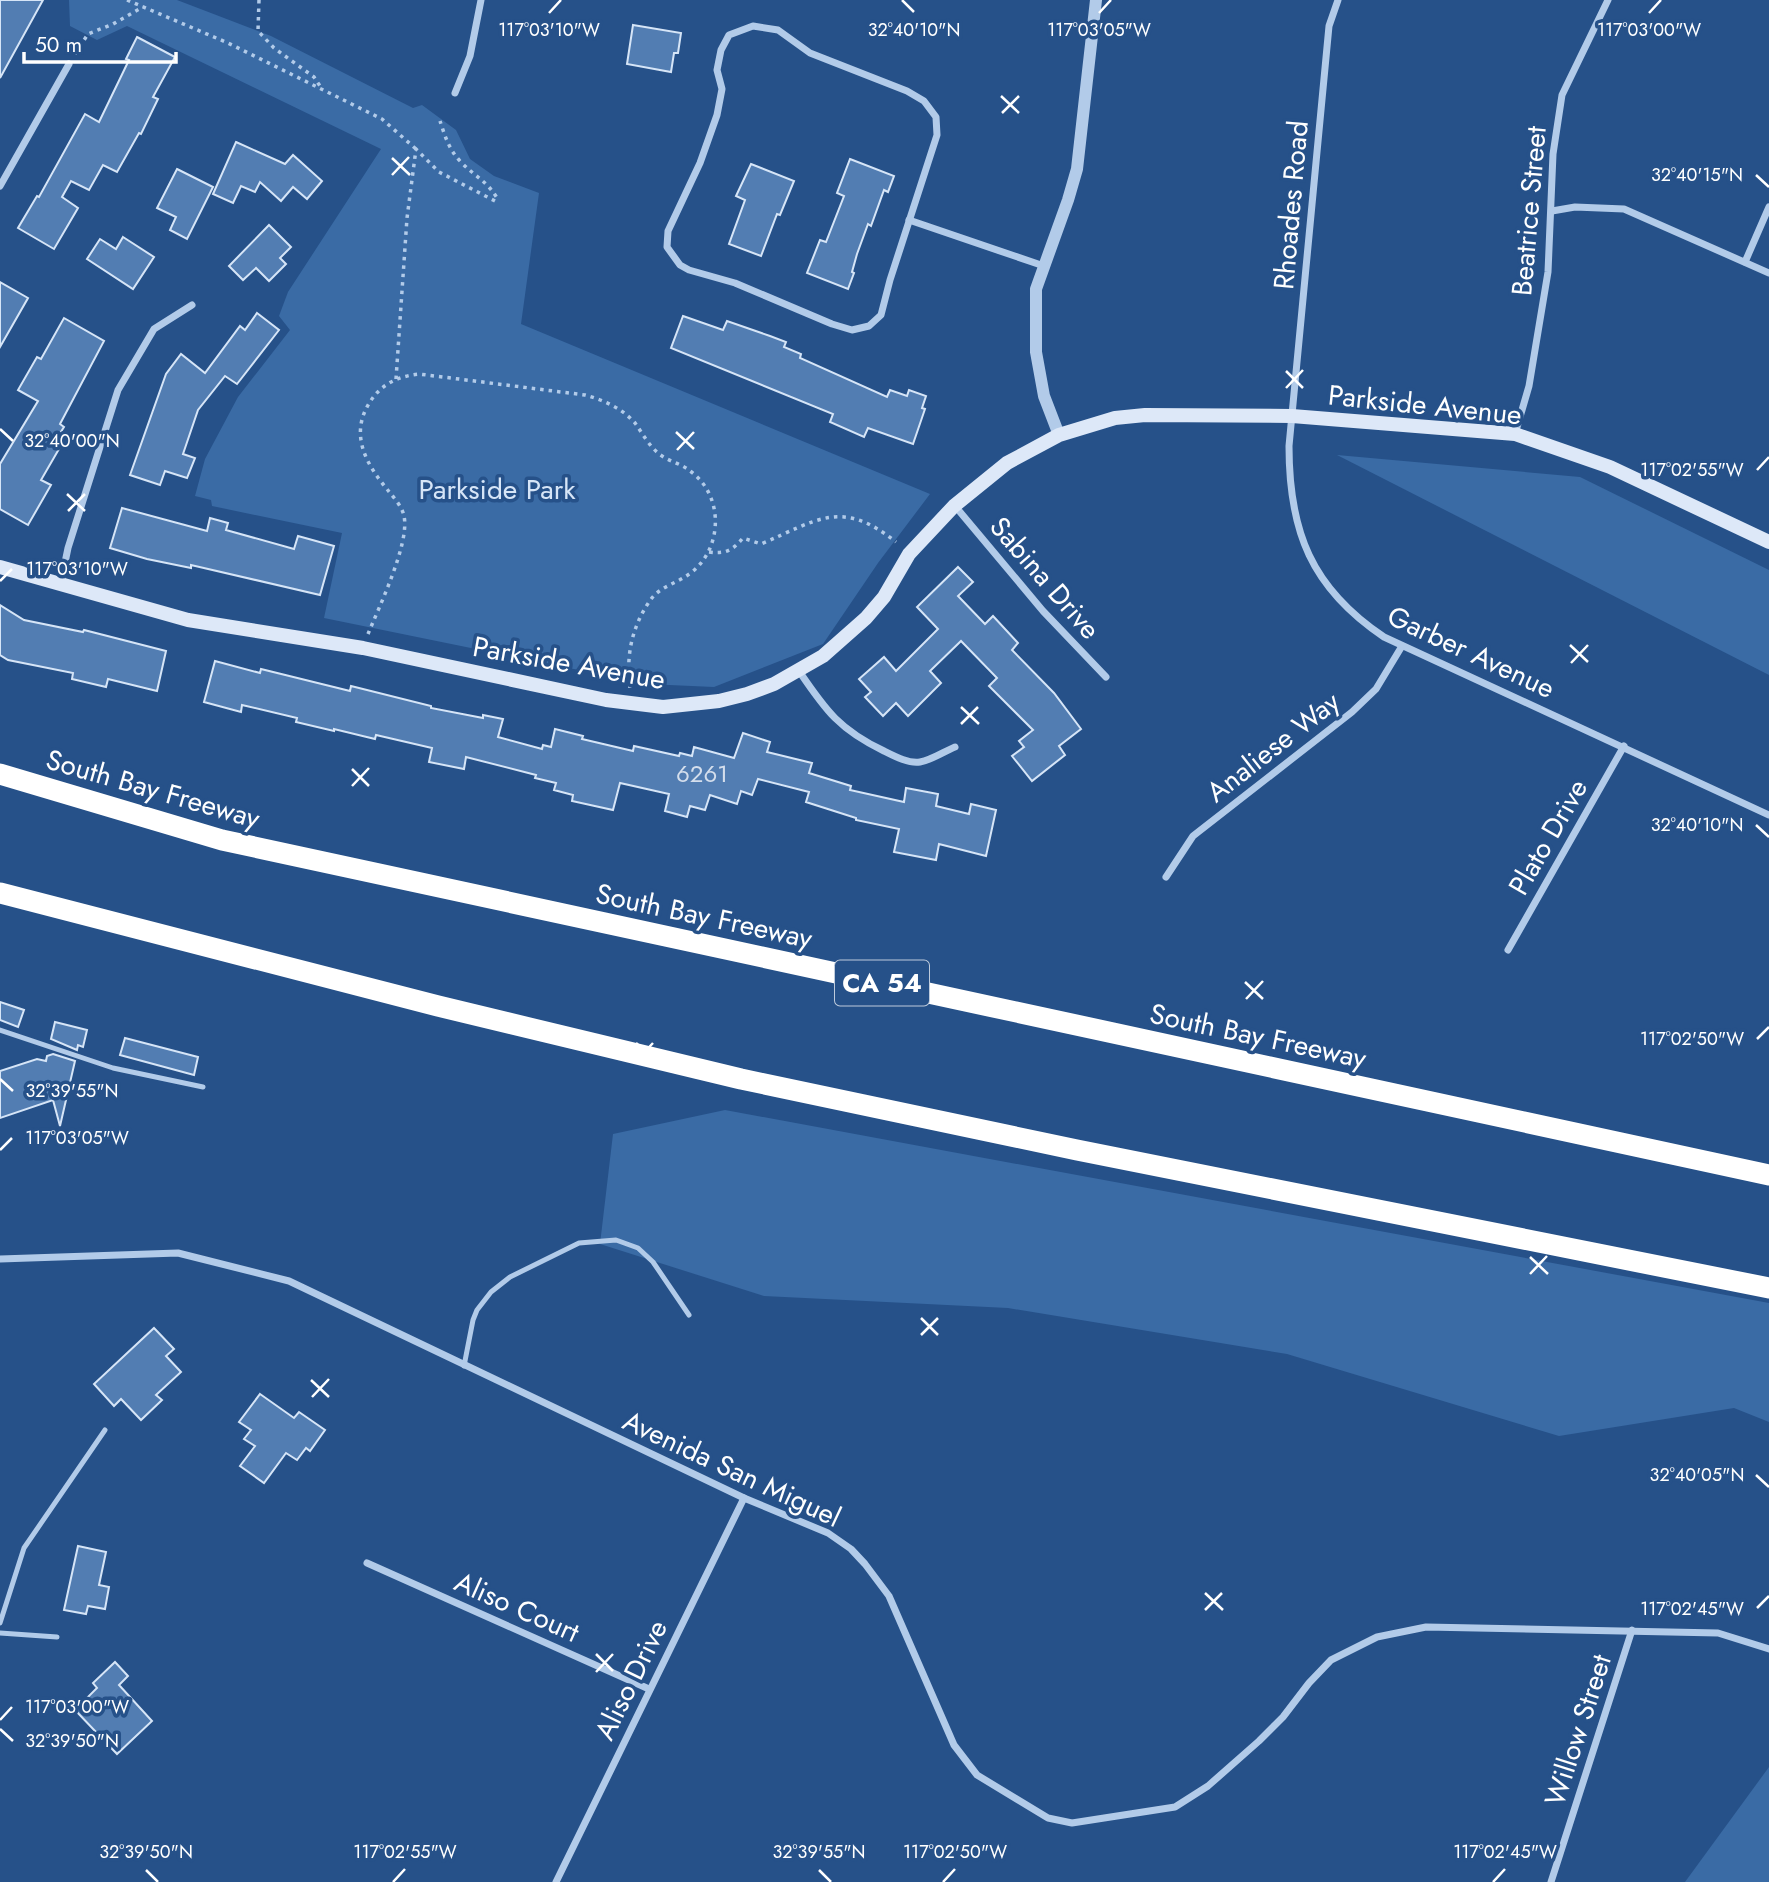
<svg xmlns="http://www.w3.org/2000/svg" width="1769" height="1882" font-family="Jost,sans-serif">
<style>
.green{fill:#3a6ba5}
.building{fill:#527db2;stroke:#d6e5f7;stroke-width:2}
.lines{fill:none;stroke-linecap:round;stroke-linejoin:round}
.path{stroke:#b2cbe9;stroke-width:3.5;stroke-dasharray:3.5 5;stroke-linecap:butt}
.service{stroke:#b2cbe9;stroke-width:5}
.minor{stroke:#b2cbe9;stroke-width:7}
.tertiary{stroke:#b2cbe9;stroke-width:12}
.secondary{stroke:#dde8f8;stroke-width:14}
.motorway{stroke:#fff;stroke-width:21}
.ticks{fill:none;stroke:#fff;stroke-width:2.5}
.labels{text-anchor:middle;dominant-baseline:central;stroke-width:7;stroke-linejoin:round;paint-order:stroke}
.number-label{font-size:24px;fill:#d4deec}
.shield{fill:#265189;stroke:#becbdc;stroke-width:2}
.shield-label{font-size:26px;font-weight:bold;fill:#fff}
.street-label{font-size:28px;fill:#fff;stroke:#265189}
.park-label{font-size:28px;fill:#d6e5f7;stroke:#265189}
.ticks-label{font-size:18px;text-anchor:middle;fill:#fff;stroke:#265189;stroke-width:7;stroke-linejoin:round;paint-order:stroke}
</style>
<rect width="100%" height="100%" fill="#265189"/>
<!-- green -->
<g class="green">
<polygon points="69,0 177,0 271,36 413,108 422,105 456,130 470,159 494,176 539,193 521,324 930,494 878,563 823,644 714,687 647,684 324,618 342,533 212,506 211,500 195,496 205,459 238,397 290,330 279,316 288,292 381,149 127,26 97,40 70,26"/>
<polygon points="1337,455 1580,477 1769,570 1769,675"/>
<polygon points="725,1110 1769,1303 1769,1422 1734,1408 1559,1436 1287,1354 1008,1308 764,1296 600,1244 613,1134"/>
<polygon points="1769,1767 1769,1882 1685,1882"/>
</g>
<!-- building -->
<g class="building">
<polygon points="0,0 43,0 0,78"/>
<polygon points="633,25 681,33 678,53 674,53 671,72 627,64"/>
<polygon points="137,37 175,57 153,97 158,99 141,134 139,133 117,172 103,165 89,190 71,181 62,197 78,208 54,249 18,228 37,196 39,197 85,114 99,122 129,60 126,59"/>
<polygon points="236,142 285,164 293,155 322,181 307,199 293,187 281,201 260,182 255,192 241,186 233,203 213,194"/>
<polygon points="850,159 894,176 888,192 884,190 871,226 868,224 857,254 852,272 854,273 848,289 807,273 820,240 826,242 844,196 837,193"/>
<polygon points="751,164 794,181 780,215 777,214 761,256 729,244 745,200 736,196"/>
<polygon points="177,169 213,187 187,239 170,230 176,217 157,208"/>
<polygon points="269,225 291,247 280,258 286,264 269,281 256,268 243,280 229,266"/>
<polygon points="123,237 154,257 133,289 87,259 100,239 116,249"/>
<polygon points="0,282 28,298 0,347"/>
<polygon points="257,313 279,330 237,384 225,376 198,410 183,454 195,458 187,478 165,471 160,485 130,475 166,374 181,354 205,373 240,326 245,330"/>
<polygon points="683,316 723,330 727,321 770,336 786,342 784,347 801,354 800,358 887,397 890,390 907,396 909,390 926,396 922,408 925,409 913,444 868,428 864,437 830,422 833,414 671,348"/>
<polygon points="64,318 104,341 60,424 64,427 57,438 63,442 41,480 51,485 28,525 0,509 0,464 38,401 18,390 37,357 41,359"/>
<polygon points="122,508 207,531 210,518 228,523 226,530 294,549 298,536 334,546 320,595 191,565 191,568 147,559 110,548"/>
<polygon points="958,567 973,582 958,596 985,624 993,616 1018,643 1012,650 1054,693 1081,729 1059,746 1065,755 1032,781 1012,756 1024,747 1019,741 1033,730 989,686 997,678 961,641 930,671 941,683 908,716 896,703 883,716 865,697 871,692 859,679 884,657 896,671 938,629 917,607"/>
<polygon points="0,605 24,620 83,632 84,630 166,651 157,691 108,679 106,687 72,679 73,673 8,660 0,655"/>
<polygon points="215,661 260,673 261,669 350,691 351,686 431,706 431,708 483,718 483,715 503,719 498,737 542,749 543,745 551,747 555,729 583,736 582,739 633,751 634,746 679,756 680,753 692,756 694,747 734,758 743,733 770,742 767,752 812,763 809,773 851,786 850,790 904,802 906,788 938,794 936,806 969,814 971,804 996,810 986,856 939,844 936,860 894,852 899,829 856,820 856,818 806,802 809,792 758,779 752,795 741,791 737,804 710,795 705,810 690,806 687,817 665,811 669,794 620,783 613,810 572,801 573,795 554,790 556,783 535,778 536,775 466,757 464,769 429,762 432,748 376,735 375,739 334,729 334,731 296,722 297,718 242,705 241,712 204,702"/>
<polygon points="0,1002 24,1010 18,1027 0,1020"/>
<polygon points="55,1022 87,1030 83,1047 78,1045 77,1050 51,1039"/>
<polygon points="125,1038 198,1057 194,1075 120,1055"/>
<polygon points="53,1054 75,1061 60,1126 53,1100 0,1118 0,1071 37,1059 46,1061 47,1056"/>
<polygon points="154,1328 174,1349 166,1356 181,1372 156,1395 162,1400 141,1420 121,1399 114,1406 94,1384"/>
<polygon points="260,1394 294,1418 299,1412 325,1430 310,1451 306,1448 297,1460 286,1453 264,1483 240,1466 255,1446 244,1439 251,1430 239,1422"/>
<polygon points="78,1546 106,1552 99,1585 109,1587 105,1609 88,1606 86,1614 64,1610"/>
<polygon points="115,1662 128,1676 119,1685 152,1721 117,1754 75,1710 97,1688 93,1683"/>
</g>
<g class="lines">
<!-- path -->
<g class="path">
<polyline points="127,0 228,43 382,119 416,149"/>
<polyline points="259,0 258,31 274,48 314,77 322,89"/>
<polyline points="75,54 88,34 113,24 143,7"/>
<path d="M 396,379 L 407,218 L 416,149 L 439,172 L 495,201 L 497,198 C 486,180 474,176 461,162 C 449,150 445,136 440,121"/>
<path d="M 709,552 C 725,554 732,551 743,538 L 761,544 C 818,520 841,498 896,542"/>
<path d="M 368,634 C 379,607 410,543 404,516 C 402,506 393,497 387,489 C 366,464 349,434 370,402 C 381,384 399,376 419,374 L 585,395 C 603,400 622,408 635,423 C 643,434 650,448 662,456 C 671,462 682,464 690,471 C 724,495 723,547 692,572 C 677,584 659,586 649,602 C 631,629 626,657 630,688"/>
</g>
<!-- service -->
<g class="service">
<polyline points="0,1030 113,1068 203,1087"/>
<polyline points="464,1366 473,1320 477,1310 491,1292 510,1277 579,1243 616,1240 638,1248 653,1262 689,1315"/>
<polyline points="0,1623 24,1548 105,1430"/>
<polyline points="0,1633 57,1637"/>
</g>
<!-- minor -->
<g class="minor">
<path d="M 1338,0 L 1329,26 L 1289,446 C 1289,531 1311,588 1384,637 L 1769,815"/>
<polygon points="753,26 778,30 810,53 907,91 924,101 936,117 937,135 890,280 881,315 869,326 852,330 832,324 735,283 689,270 680,265 667,247 668,231 700,163 717,115 722,89 717,70 721,50 729,35"/>
<polyline points="455,93 470,56 481,0"/>
<polyline points="0,186 69,64"/>
<polyline points="1552,211 1575,207 1624,209 1769,273"/>
<polyline points="909,220 1044,266"/>
<polyline points="1745,262 1769,207"/>
<polyline points="1515,434 1529,386 1548,272 1553,154 1562,95 1608,0"/>
<polyline points="955,506 1043,611 1106,677"/>
<polyline points="61,582 68,548 118,390 154,329 192,305"/>
<path d="M 799,671 C 826,711 840,730 884,751 C 894,756 909,764 920,762 C 932,760 945,751 955,747"/>
<polyline points="1166,877 1193,836 1352,712 1376,689 1402,646"/>
<polyline points="1508,950 1624,746"/>
<polyline points="0,1259 178,1253 289,1281 744,1498 828,1533 851,1549 865,1564 889,1596 954,1745 977,1775 1048,1818 1072,1823 1175,1807 1208,1786 1259,1741 1283,1717 1309,1683 1331,1660 1377,1637 1426,1627 1718,1633 1769,1649"/>
<polyline points="367,1563 649,1689"/>
<polyline points="556,1882 744,1498"/>
<polyline points="1551,1882 1632,1630"/>
</g>
<!-- tertiary -->
<polyline class="tertiary" points="1059,435 1044,396 1036,352 1036,289 1068,200 1077,169 1096,0"/>
<!-- secondary -->
<polyline class="secondary" points="0,567 188,620 363,648 606,700 663,707 719,701 747,694 774,684 823,656 866,618 884,597 909,554 954,506 1007,463 1059,435 1115,418 1145,415 1292,416 1515,434 1610,467 1769,542"/>
<!-- motorway -->
<g class="motorway">
<polyline points="0,774 222,840 1769,1175"/>
<polyline points="0,893 438,1006 741,1079 1077,1150 1769,1288"/>
</g>
</g>
<!-- ticks -->
<path class="ticks" d="M 902,0 L 914,12M 549,13 L 561,0M 1099,13 L 1111,0M 1649,13 L 1661,0M 1001,96 L 1019,113M 1002,113 L 1019,96M 392,158 L 410,175M 392,175 L 409,157M 1756,175 L 1769,187M 1286,371 L 1303,388M 1286,388 L 1303,370M 0,429 L 13,441M 676,432 L 694,449M 677,450 L 694,432M 1757,470 L 1769,457M 67,494 L 85,511M 68,511 L 85,494M 0,581 L 12,569M 1570,645 L 1588,662M 1571,663 L 1588,645M 961,707 L 979,724M 961,724 L 978,707M 352,769 L 369,786M 352,786 L 369,768M 1756,825 L 1769,837M 1245,982 L 1263,999M 1246,999 L 1263,981M 1757,1039 L 1769,1027M 636,1043 L 654,1060M 636,1061 L 653,1043M 0,1079 L 13,1091M 0,1150 L 12,1138M 1530,1257 L 1548,1274M 1530,1274 L 1547,1256M 921,1318 L 938,1335M 921,1335 L 938,1318M 311,1380 L 329,1397M 312,1397 L 329,1379M 1756,1475 L 1769,1487M 1205,1593 L 1223,1610M 1757,1608 L 1769,1596M 1205,1610 L 1222,1593M 596,1654 L 613,1671M 596,1672 L 613,1654M 0,1720 L 12,1707M 0,1729 L 13,1741M 146,1870 L 158,1882M 819,1870 L 831,1882M 393,1882 L 405,1869M 943,1882 L 955,1869M 1493,1882 L 1505,1869"/>
<g class="labels">
<!-- number labels -->
<g class="number-label">
<text x="702" y="773">6261</text>
</g>
<!-- shield labels -->
<rect class="shield" x="835" y="960.5" width="94" height="45" rx="5"/>
<g class="shield-label">
<text x="882" y="983">CA 54</text>
</g>
<!-- street labels -->
<g class="street-label">
<text transform="translate(1291 205) rotate(-85)">Rhoades Road</text>
<text transform="translate(1529 211) rotate(-85)">Beatrice Street</text>
<text transform="translate(1425 405) rotate(6)">Parkside Avenue</text>
<text transform="translate(1045 578) rotate(49)">Sabina Drive</text>
<text transform="translate(1471 652) rotate(25)">Garber Avenue</text>
<text transform="translate(569 663) rotate(10)">Parkside Avenue</text>
<text transform="translate(1273 747) rotate(-38)">Analiese Way</text>
<text transform="translate(153 789) rotate(16)">South Bay Freeway</text>
<text transform="translate(1548 837) rotate(-60)">Plato Drive</text>
<text transform="translate(704 916) rotate(12)">South Bay Freeway</text>
<text transform="translate(1258 1036) rotate(12)">South Bay Freeway</text>
<text transform="translate(732 1469) rotate(25)">Avenida San Miguel</text>
<text transform="translate(517 1607) rotate(24)">Aliso Court</text>
<text transform="translate(631 1680) rotate(-64)">Aliso Drive</text>
<text transform="translate(1578 1730) rotate(-72)">Willow Street</text>
</g>
<!-- park labels -->
<g class="park-label">
<text x="497" y="489">Parkside Park</text>
</g>
</g>
<g class="ticks-label">
<text x="914" y="36">32°40'10"N</text>
<text x="549" y="36">117°03'10"W</text>
<text x="1099" y="36">117°03'05"W</text>
<text x="1649" y="36">117°03'00"W</text>
<text x="1697" y="181">32°40'15"N</text>
<text x="72" y="447">32°40'00"N</text>
<text x="1692" y="476">117°02'55"W</text>
<text x="77" y="575">117°03'10"W</text>
<text x="1697" y="831">32°40'10"N</text>
<text x="1692" y="1045">117°02'50"W</text>
<text x="72" y="1097">32°39'55"N</text>
<text x="77" y="1144">117°03'05"W</text>
<text x="1697" y="1481">32°40'05"N</text>
<text x="1692" y="1615">117°02'45"W</text>
<text x="77" y="1713">117°03'00"W</text>
<text x="72" y="1747">32°39'50"N</text>
<text x="405" y="1858">117°02'55"W</text>
<text x="955" y="1858">117°02'50"W</text>
<text x="1505" y="1858">117°02'45"W</text>
<text x="146" y="1858">32°39'50"N</text>
<text x="819" y="1858">32°39'55"N</text>
</g>
<!-- scale -->
<path d="M24 52v10h152v-10" fill="none" stroke="#ffffff" stroke-width="3.5"/>
<text x="35" y="52" font-size="21" fill="#ffffff" stroke="#265189" stroke-width="5" paint-order="stroke">50 m</text>
</svg>
